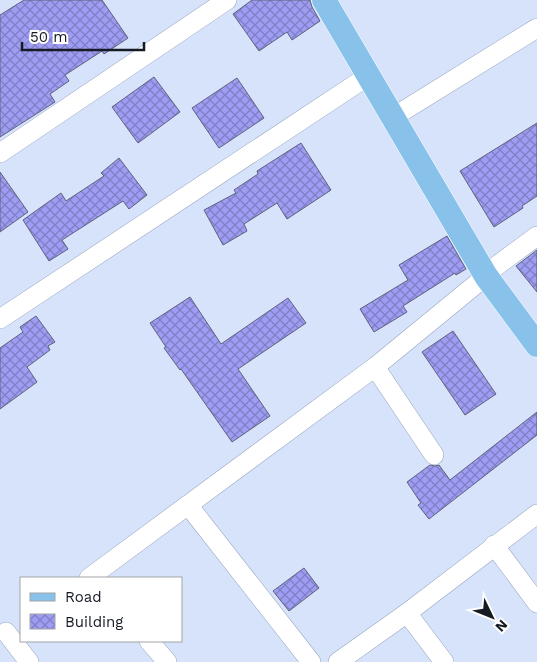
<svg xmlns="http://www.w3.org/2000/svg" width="537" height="662" font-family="'Work Sans',sans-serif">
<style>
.building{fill:url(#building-cross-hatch);stroke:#60617d}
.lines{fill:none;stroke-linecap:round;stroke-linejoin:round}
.minor-casing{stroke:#96a5c1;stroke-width:20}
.major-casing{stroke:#fff;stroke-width:25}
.minor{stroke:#fff;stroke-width:19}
.major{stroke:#88c2ea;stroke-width:24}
</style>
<defs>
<pattern id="building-cross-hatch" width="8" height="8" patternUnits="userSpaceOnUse" patternTransform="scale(1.25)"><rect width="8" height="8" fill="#9e9df3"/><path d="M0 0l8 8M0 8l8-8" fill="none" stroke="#807fc5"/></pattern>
</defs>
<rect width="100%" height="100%" fill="#d6e3fa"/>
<!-- building -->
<g class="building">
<polygon points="24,0 102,0 128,38 104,54 102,51 65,75 69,81 50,94 55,102 0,137 0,15"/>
<polygon points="252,0 310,0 312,7 320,21 292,40 287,32 259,51 233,14"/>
<polygon points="154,77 180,112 138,143 112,107"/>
<polygon points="237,78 264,118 219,148 192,108"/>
<polygon points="537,123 537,196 522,206 523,208 494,227 460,171"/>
<polygon points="301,143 331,190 287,219 277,203 244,224 247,231 223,245 204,210 236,193 234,190 258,174 257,171"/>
<polygon points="119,158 147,195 129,209 123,201 62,240 68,249 49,261 23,220 61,193 66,201 104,176 101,173"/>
<polygon points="0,172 28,212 0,232"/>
<polygon points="447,236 466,269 456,275 455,273 403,306 407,312 374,332 360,309 408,280 399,265"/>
<polygon points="537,250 537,292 516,266"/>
<polygon points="190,297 221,344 288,298 306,323 238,369 270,416 232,442 181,369 180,370 164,348 166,347 150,323"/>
<polygon points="36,316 55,342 48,346 50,350 27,367 37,382 0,409 0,348 23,332 20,327"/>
<polygon points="453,331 496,394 465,415 422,352"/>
<polygon points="537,412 537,435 429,519 418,505 421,503 407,482 430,465 435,466 439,465 450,480"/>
<polygon points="304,568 319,588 289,611 273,591"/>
</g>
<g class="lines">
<!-- minor casing -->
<g class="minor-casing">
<g id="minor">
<polyline points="403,111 537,28"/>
<polyline points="0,153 227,0"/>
<polyline points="495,267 537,236"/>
<polyline points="0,319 368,76"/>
<polyline points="375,367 434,455"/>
<polyline points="188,505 311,662"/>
<polyline points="494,545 537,603"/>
<polyline points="89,578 375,367 486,276"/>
<polyline points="407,613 444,662"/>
<polyline points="6,632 29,662"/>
<polyline points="149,641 167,662"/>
<polyline points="338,662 407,613 537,514"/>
</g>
</g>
<!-- major casing -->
<g class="major-casing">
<polyline id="major" points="324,0 486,276 537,345"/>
</g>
<!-- minor -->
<use href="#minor" class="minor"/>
<!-- major -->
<use href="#major" class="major"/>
</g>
<!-- legend -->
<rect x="20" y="577" width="162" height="65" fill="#ffffff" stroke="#a1a3a7"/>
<rect x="30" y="593" width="25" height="8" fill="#88c2ea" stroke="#a1a3a7"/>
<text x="65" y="602" font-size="15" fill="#151a24">Road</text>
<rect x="30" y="614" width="25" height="15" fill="url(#building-cross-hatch)" stroke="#a1a3a7"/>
<text x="65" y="627" font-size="15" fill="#151a24">Building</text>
<!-- north arrow -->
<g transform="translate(492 617) rotate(133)" stroke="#ffffff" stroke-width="4" paint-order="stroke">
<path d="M0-4L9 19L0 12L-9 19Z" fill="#151a24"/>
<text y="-8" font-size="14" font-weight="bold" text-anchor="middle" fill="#151a24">N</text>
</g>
<!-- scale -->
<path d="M22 42v8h122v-8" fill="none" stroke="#151a24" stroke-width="2.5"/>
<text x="30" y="42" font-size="15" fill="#151a24" stroke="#ffffff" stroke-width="4" paint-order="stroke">50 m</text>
</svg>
